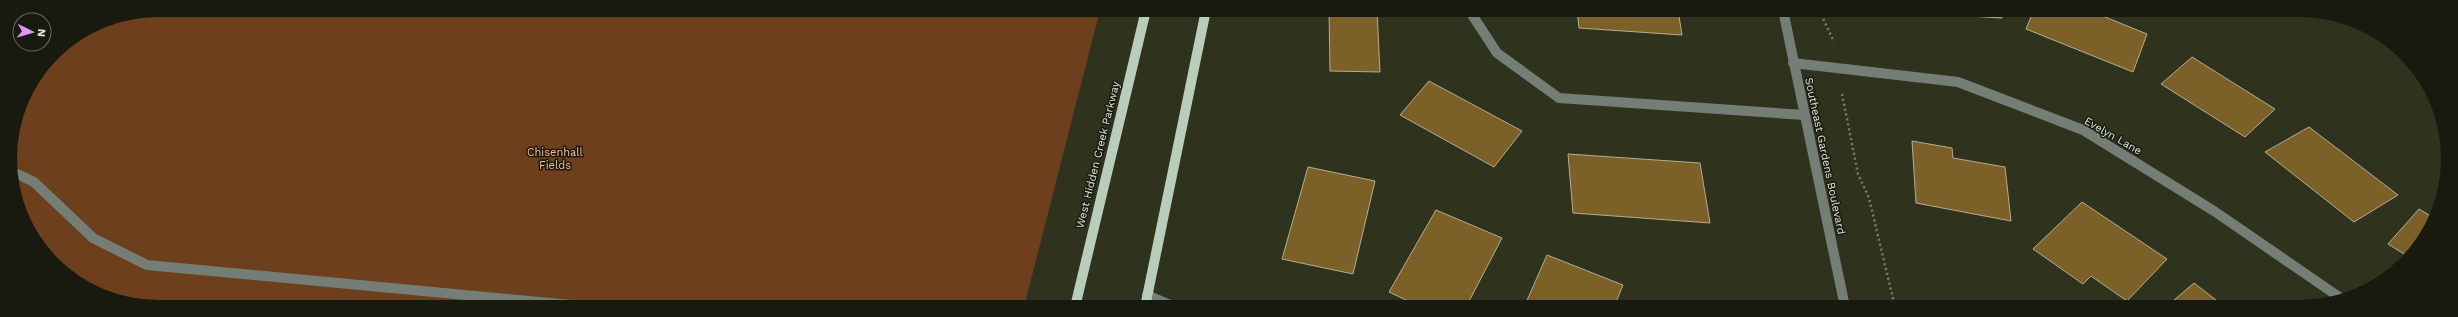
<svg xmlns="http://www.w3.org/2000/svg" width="2458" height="317" font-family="'Work Sans',sans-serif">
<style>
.green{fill:#6e3f1d}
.building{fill:#7b6127;stroke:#b7ac93}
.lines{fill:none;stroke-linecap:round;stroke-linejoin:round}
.path{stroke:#7a7e6c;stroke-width:2.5;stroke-dasharray:2 3;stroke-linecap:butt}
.minor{stroke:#757e76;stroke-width:10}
.major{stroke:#b9cdbc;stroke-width:10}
.labels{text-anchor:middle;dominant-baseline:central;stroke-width:3;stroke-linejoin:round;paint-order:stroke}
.street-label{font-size:11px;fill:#e1e5d7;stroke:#181a10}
.park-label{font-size:11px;fill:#fdbe96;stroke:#181a10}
</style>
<rect width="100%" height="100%" fill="#2f331e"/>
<!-- green -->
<polygon class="green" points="159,10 1100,10 1024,307 149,307 93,292 47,257 18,206 10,149 21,101 54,53 102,21"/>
<!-- building -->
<g class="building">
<polygon points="1329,10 1377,10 1380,72 1330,71"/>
<polygon points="1577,10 1678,10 1682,35 1579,28"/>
<polygon points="1897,10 2000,10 2002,18 1897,12"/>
<polygon points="2034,10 2088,10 2147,34 2133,72 2026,29"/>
<polygon points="2192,57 2275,109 2245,137 2161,84"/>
<polygon points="1429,81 1522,131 1494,167 1400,115"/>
<polygon points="2309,127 2398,195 2354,222 2265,152"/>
<polygon points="1912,141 1952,148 1953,158 2005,167 2011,221 1916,203"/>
<polygon points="1568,154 1700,163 1710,223 1573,213"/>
<polygon points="1308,167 1375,181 1353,274 1282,259"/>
<polygon points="2082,202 2167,259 2127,301 2091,276 2083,284 2033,249"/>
<polygon points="2419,209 2434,218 2433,224 2409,257 2388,244"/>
<polygon points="1436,210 1502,238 1466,307 1421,307 1389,292"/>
<polygon points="1547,255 1623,285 1614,307 1524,307"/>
<polygon points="2194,283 2225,307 2166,307"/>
<polygon points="1653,302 1672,307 1652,307"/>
</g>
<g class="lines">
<!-- path -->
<g class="path">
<polyline points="1819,10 1834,42"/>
<polyline points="1842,94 1858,174 1869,198 1895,307"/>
</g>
<!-- minor -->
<g class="minor">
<polyline points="1469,10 1497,53 1559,98 1804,115"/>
<polyline points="1783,10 1845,307"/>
<polyline points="1793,63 1958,82 2083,130 2214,211 2342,299"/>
<polyline points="13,172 34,182 93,238 147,265 593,307"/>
<polyline points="1147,295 1175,307"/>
</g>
<!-- major -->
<g class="major">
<polyline points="1075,307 1146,10"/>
<polyline points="1145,307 1206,10"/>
</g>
</g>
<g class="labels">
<!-- street labels -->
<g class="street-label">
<text transform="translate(2113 136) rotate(30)">Evelyn Lane</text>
<text transform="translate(1098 155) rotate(-76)">West Hidden Creek Parkway</text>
<text transform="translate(1825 156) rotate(78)">Southeast Gardens Boulevard</text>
</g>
<!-- park labels -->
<g class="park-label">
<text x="555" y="152">Chisenhall<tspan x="555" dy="13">Fields</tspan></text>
</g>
</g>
<!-- crop -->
<path d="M0 0H2458V317H0ZM158 17H2300A141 141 0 0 1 2441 158V159A141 141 0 0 1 2300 300H158A141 141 0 0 1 17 159V158A141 141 0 0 1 158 17Z" fill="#181a10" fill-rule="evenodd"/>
<!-- north arrow -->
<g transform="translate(32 32) rotate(95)"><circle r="19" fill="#181a10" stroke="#686b60"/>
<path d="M0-3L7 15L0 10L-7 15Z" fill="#dc99f4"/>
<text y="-6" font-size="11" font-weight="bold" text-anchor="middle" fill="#e1e5d7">N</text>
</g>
</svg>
